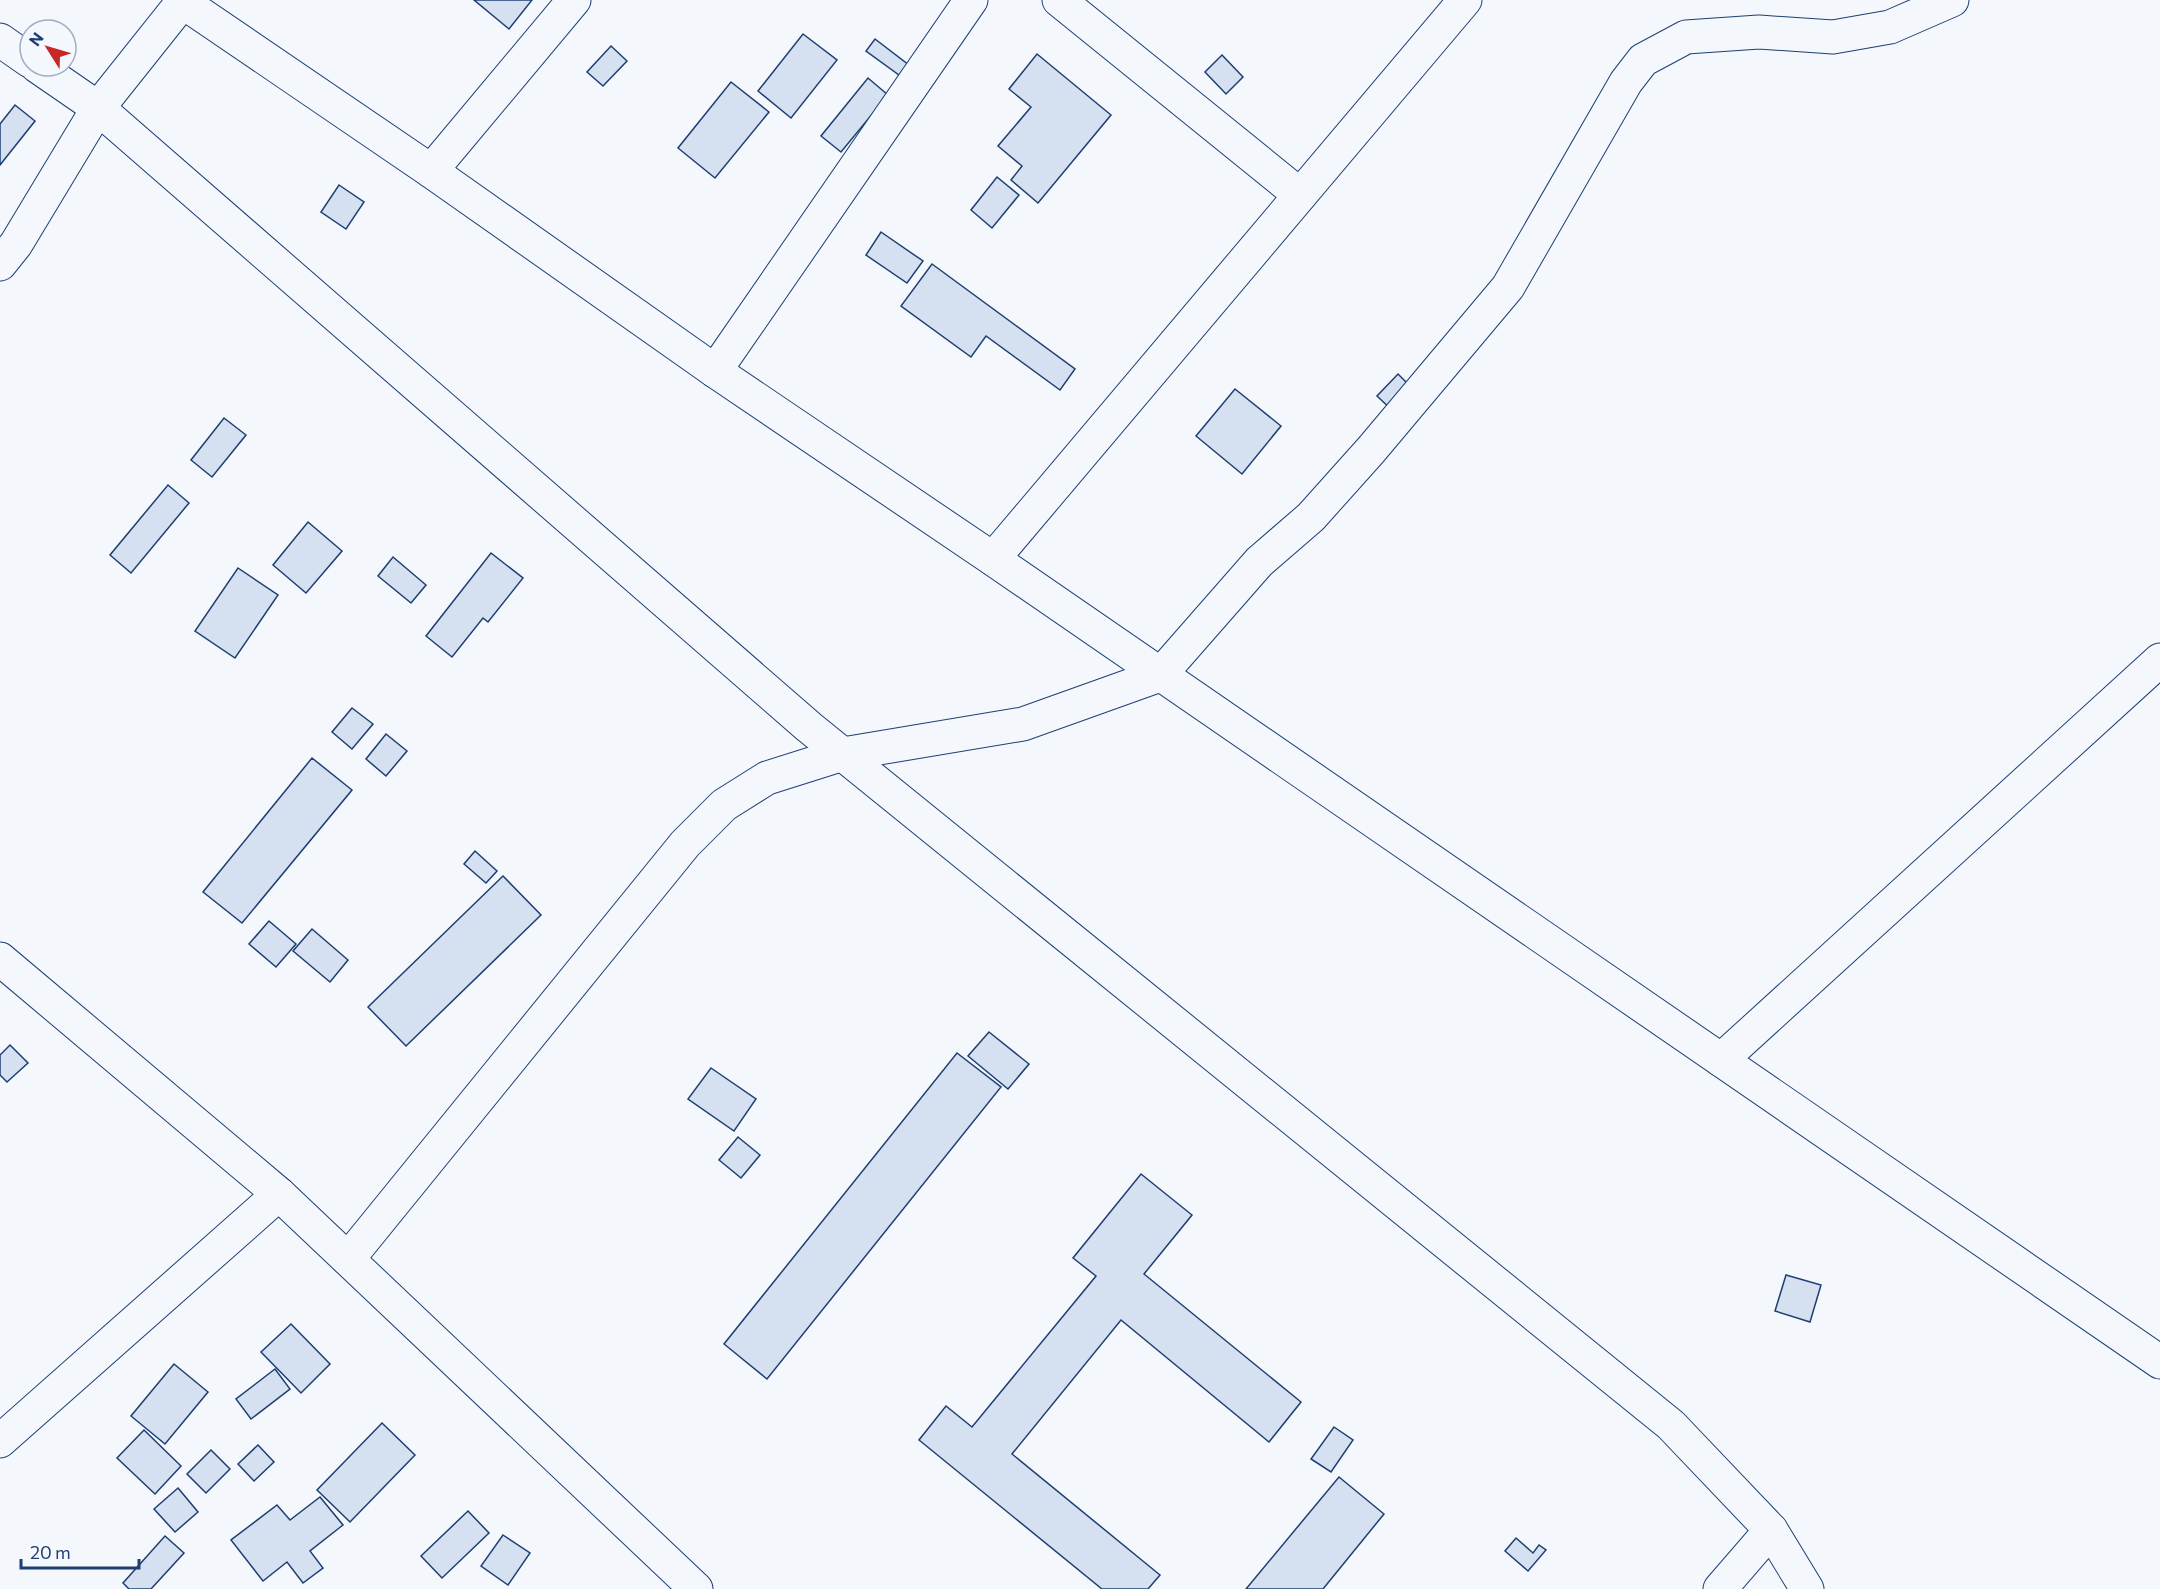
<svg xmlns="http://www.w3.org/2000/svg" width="2160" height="1589" font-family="Commissioner,sans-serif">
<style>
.building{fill:#d5e0f0;stroke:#1d3f73;stroke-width:1.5}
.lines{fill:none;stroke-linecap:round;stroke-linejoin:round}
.minor-casing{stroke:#1d3f73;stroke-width:35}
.major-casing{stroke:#1d3f73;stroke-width:35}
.minor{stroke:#f4f7fb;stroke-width:33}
.major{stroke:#f4f7fb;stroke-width:33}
</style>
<rect width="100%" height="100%" fill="#f4f7fb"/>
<!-- building -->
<g class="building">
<polygon points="474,0 532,0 509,29"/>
<polygon points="803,34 837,60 791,118 758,91"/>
<polygon points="875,39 918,72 910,83 866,51"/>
<polygon points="611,46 627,61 603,86 587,72"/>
<polygon points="1037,54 1111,115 1038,203 1011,180 1022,166 998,146 1031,107 1009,89"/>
<polygon points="1222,55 1243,77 1226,94 1205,72"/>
<polygon points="868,78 888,95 841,152 821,136"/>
<polygon points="731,82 769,112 715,178 678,148"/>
<polygon points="15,105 35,121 0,165 0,124"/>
<polygon points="997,177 1019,195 992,228 971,210"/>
<polygon points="339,185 364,202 346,229 321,212"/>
<polygon points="881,232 923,261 907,283 866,255"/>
<polygon points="932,264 1075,369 1060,390 986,336 971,357 901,306"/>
<polygon points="1398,374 1414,390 1394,412 1377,396"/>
<polygon points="1235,389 1281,426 1242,474 1196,436"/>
<polygon points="224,418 246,435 212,477 191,460"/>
<polygon points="168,485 189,503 131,573 110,555"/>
<polygon points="308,522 342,551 306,593 273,565"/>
<polygon points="491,553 523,578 488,622 483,618 452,657 426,636"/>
<polygon points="393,557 426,585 411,603 378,576"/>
<polygon points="238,568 278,595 235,658 195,631"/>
<polygon points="352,708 373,724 352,749 332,732"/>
<polygon points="386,734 407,751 386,776 366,759"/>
<polygon points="312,758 352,790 242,923 203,892"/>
<polygon points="475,851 497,871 486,883 464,864"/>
<polygon points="503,876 541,915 406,1046 368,1007"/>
<polygon points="269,921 296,944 276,967 249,944"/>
<polygon points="312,929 348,960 330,982 293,951"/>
<polygon points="989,1032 1029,1064 1008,1089 968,1056"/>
<polygon points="10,1045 28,1063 7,1082 0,1075 0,1055"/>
<polygon points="957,1053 1001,1087 767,1379 724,1344"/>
<polygon points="711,1068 756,1099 734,1131 688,1099"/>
<polygon points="738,1137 760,1155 741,1178 719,1160"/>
<polygon points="1141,1174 1192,1215 1144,1274 1301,1402 1269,1442 1121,1320 1012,1454 1160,1575 1148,1589 1102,1589 919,1440 946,1406 972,1427 1096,1276 1073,1258"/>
<polygon points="1786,1275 1821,1285 1810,1322 1775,1311"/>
<polygon points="291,1324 330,1364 301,1393 261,1352"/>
<polygon points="174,1364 208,1392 165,1444 131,1416"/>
<polygon points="275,1369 290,1389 251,1419 236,1399"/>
<polygon points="382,1423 415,1455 350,1522 317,1490"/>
<polygon points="1334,1427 1353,1440 1331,1472 1311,1459"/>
<polygon points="144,1430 181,1466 155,1494 117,1458"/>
<polygon points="258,1445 274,1462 254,1481 238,1464"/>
<polygon points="211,1450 230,1469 206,1493 187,1474"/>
<polygon points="1339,1477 1384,1514 1323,1589 1246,1589"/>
<polygon points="178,1488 198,1512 175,1532 154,1509"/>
<polygon points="320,1497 343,1525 310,1551 323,1568 303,1583 287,1562 263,1581 231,1540 277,1505 290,1520"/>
<polygon points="468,1511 489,1533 442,1578 421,1556"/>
<polygon points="503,1535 530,1553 508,1585 481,1566"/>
<polygon points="165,1536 184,1553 151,1589 129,1589 123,1583"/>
<polygon points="1516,1538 1533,1553 1539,1545 1546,1550 1528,1571 1505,1551"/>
</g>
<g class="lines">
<!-- minor casing -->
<g class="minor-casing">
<g id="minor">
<polyline points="1059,0 1300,195"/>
<polyline points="0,40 30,61"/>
<polyline points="37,66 98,108 809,727 1671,1425 1771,1530 1807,1589"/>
<polyline points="431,171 574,0"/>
<polyline points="0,264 16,244 98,108 184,0"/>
<polyline points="715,371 971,0"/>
<polyline points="993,559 1465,0"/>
<polyline points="0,959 279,1194 696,1589"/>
<polyline points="1721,1060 2160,660"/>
<polyline points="348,1259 685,844 724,805 767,778 843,754 1023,724 1160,675 1259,562 1311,517 1371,450 1508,287 1626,82 1643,60 1686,37 1759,32 1833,37 1890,27 1952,0"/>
<polyline points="0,1441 279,1194"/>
<polyline points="1720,1589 1771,1530"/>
</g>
</g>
<!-- major casing -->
<g class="major-casing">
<polyline id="major" points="180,0 431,171 715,371 993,559 2160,1362"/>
</g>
<!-- minor -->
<use href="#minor" class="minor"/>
<!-- major -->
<use href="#major" class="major"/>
</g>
<!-- north arrow -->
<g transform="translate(48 48) rotate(307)"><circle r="28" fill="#f4f7fb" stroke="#9eadc5" stroke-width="1.5"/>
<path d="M0-4.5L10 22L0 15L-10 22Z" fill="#c62828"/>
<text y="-9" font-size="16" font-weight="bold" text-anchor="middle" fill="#1d3f73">N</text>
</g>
<!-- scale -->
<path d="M21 1559v9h118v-9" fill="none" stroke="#1d3f73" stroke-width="3"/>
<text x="30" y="1559" font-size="18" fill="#1d3f73" stroke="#f4f7fb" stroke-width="4.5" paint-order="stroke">20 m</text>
</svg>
